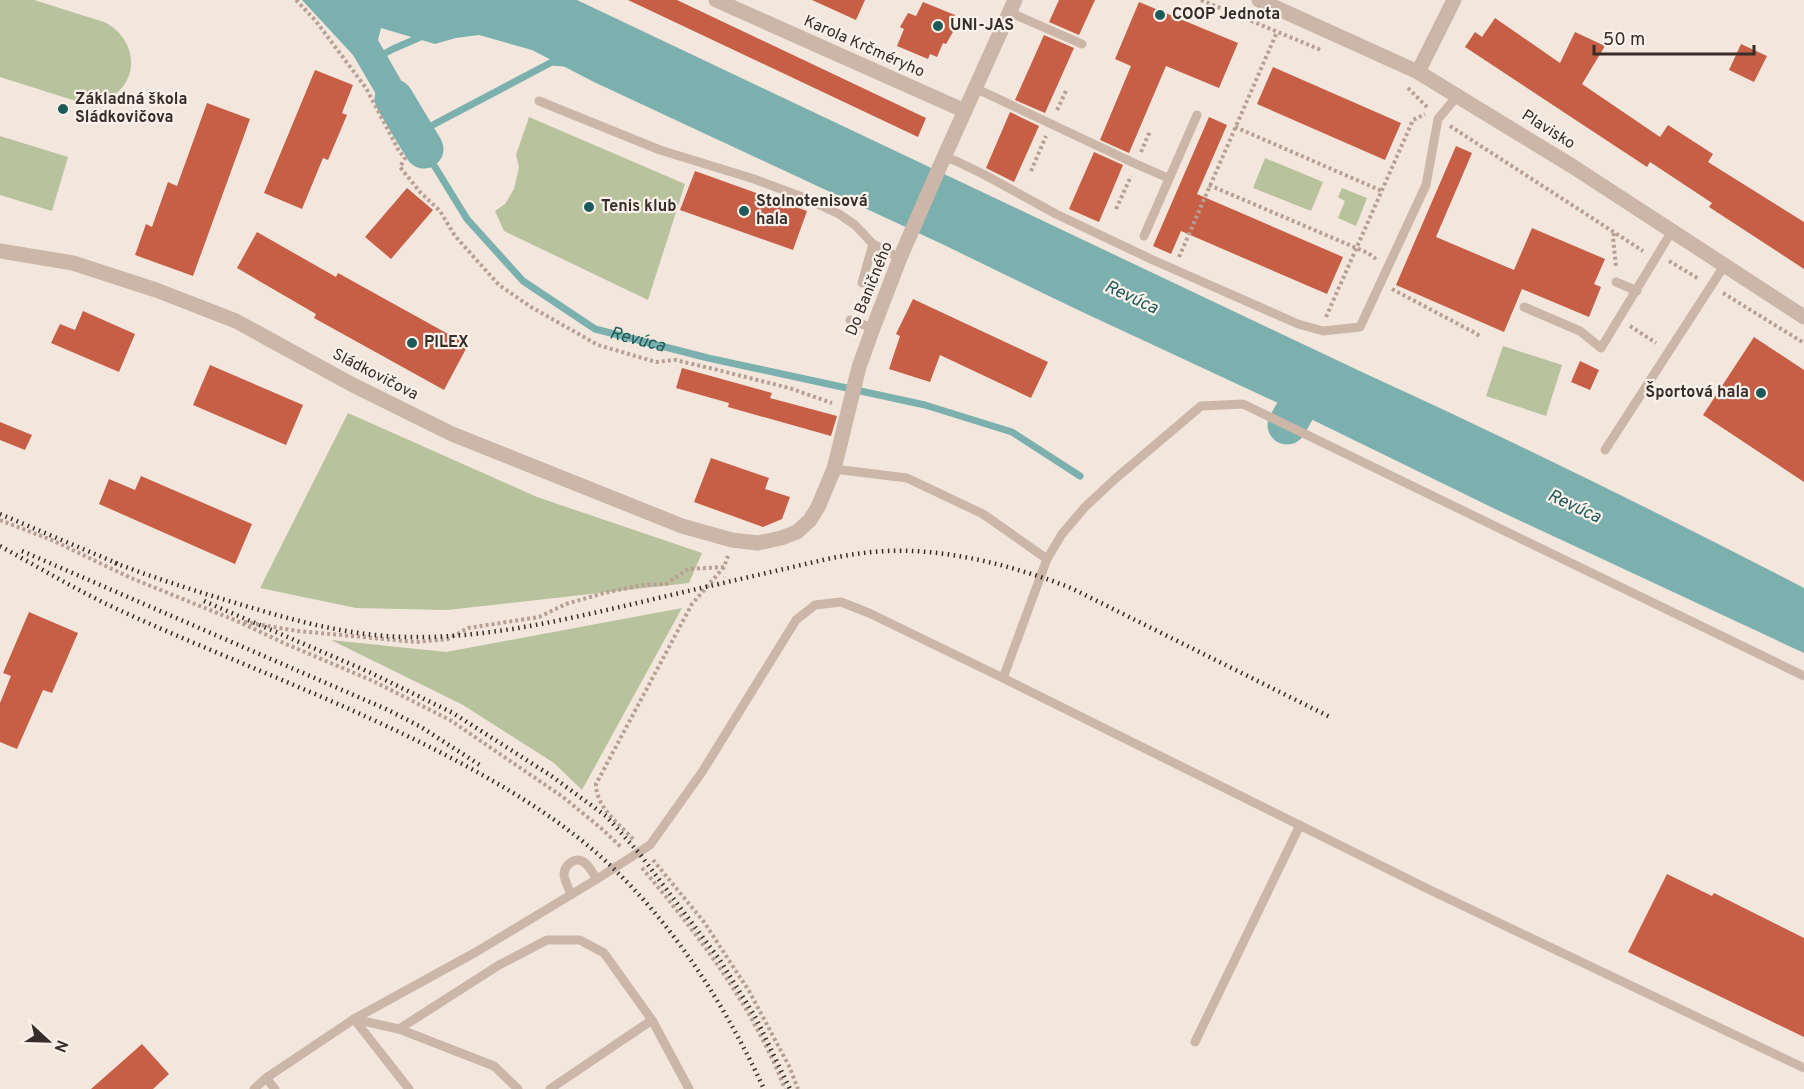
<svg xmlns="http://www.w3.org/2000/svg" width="1804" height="1089" font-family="Overpass,sans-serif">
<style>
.green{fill:#b8c29d}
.water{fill:#7bb0af}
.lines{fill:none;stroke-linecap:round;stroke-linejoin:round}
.stream{stroke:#7bb0af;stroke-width:7}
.river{stroke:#7bb0af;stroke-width:39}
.building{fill:#c75e46}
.path{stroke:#b7a093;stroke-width:4;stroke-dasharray:3 3;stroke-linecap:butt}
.lane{stroke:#cbb6a8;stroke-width:9}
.street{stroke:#cbb6a8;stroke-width:15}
.rail{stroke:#382d29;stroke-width:4.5;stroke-dasharray:1.5 4.5;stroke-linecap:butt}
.poi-dot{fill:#1d5a5a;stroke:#faf1ea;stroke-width:2}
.labels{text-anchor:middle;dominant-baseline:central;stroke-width:4.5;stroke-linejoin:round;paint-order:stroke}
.poi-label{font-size:16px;font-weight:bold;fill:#382d29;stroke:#faf1ea;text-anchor:start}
.street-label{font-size:16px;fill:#382d29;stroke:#faf1ea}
.water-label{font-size:18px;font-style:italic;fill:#1d5a5a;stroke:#faf1ea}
</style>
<rect width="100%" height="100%" fill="#f3e7dd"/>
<!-- green -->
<g class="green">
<path d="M 0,0 L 34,0 L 104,22 C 137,38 142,82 107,99 C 98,103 89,103 79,102 L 0,77 Z"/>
<polygon points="529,117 685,184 648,300 504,231 495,211 505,204 514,189 519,167 516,155"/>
<polygon points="0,136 68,157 52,211 0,195"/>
<polygon points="1265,158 1323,182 1311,211 1253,188"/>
<polygon points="1342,188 1367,198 1356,226 1338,218 1345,201 1338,197"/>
<polygon points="1503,346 1562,365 1546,416 1486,396"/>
<polygon points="348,413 537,497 702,553 689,583 447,610 356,608 260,588"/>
<polygon points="682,608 582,790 554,763 463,705 331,640 446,652"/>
</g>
<!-- water -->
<path class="water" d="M 302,0 L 577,0 L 1364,373 C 1513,441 1659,513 1804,588 L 1804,653 L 1493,508 L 1276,402 L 1078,310 L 942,244 L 594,82 L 532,50 L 479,35 L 456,38 L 435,44 L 381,28 L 378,40 L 410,96 L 407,99 L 420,125 L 427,128 L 430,140 L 410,152 L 353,55 Z"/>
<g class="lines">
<!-- stream -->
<g class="stream">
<polyline points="378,57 393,49 425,35"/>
<polyline points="427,128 552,62 564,63"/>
<path id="s1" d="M 424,149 L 467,219 L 523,281 L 595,329 L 708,358 L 925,405 L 1012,432 L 1080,476"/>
</g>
<!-- river -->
<g class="river">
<polyline points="394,99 424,149"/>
<polyline points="1287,425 1311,383"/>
</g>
</g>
<!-- building -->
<g class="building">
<polygon points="628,0 677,0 926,118 918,137"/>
<polygon points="812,0 865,0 856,20"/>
<polygon points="1059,0 1095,0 1079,35 1049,22"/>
<polygon points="923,2 955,15 952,23 957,25 946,44 943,43 937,57 930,54 928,59 897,46 904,29 900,27 908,13 916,16"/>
<polygon points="1139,2 1238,43 1219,88 1166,66 1129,153 1100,140 1131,66 1115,59"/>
<polygon points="1495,18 1560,63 1575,32 1605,46 1582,84 1660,137 1668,125 1713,154 1708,162 1804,222 1804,269 1709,207 1712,203 1650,162 1647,167 1465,47 1475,32 1482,37"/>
<polygon points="1044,35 1074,48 1045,113 1015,100"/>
<polygon points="1741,44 1767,56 1754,82 1729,70"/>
<polygon points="1273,67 1401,123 1385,160 1257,104"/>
<polygon points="315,70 353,85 342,113 347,115 328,160 323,158 302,209 264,193"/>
<polygon points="207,103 250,119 193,276 135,255 146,224 152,227 168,182 177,186"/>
<polygon points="1010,112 1039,126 1014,182 986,168"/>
<polygon points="1209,117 1227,125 1197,194 1343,257 1327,294 1181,231 1171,254 1153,246"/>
<polygon points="1456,146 1472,153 1436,237 1514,270 1532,228 1605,259 1594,284 1601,287 1589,317 1522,289 1504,332 1396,285"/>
<polygon points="1094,152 1123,165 1099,222 1069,209"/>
<polygon points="695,171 807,211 793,250 680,210"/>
<polygon points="407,188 433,210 391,259 365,237"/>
<polygon points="257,232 336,277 338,273 468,345 444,390 314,318 316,314 237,268"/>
<polygon points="913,299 1048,362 1031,398 940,355 930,382 889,369 900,336 896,334"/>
<polygon points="83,311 135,334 119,372 51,343 60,324 75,330"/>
<polygon points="1754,337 1804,370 1804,482 1703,415"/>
<polygon points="1580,361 1599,370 1590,390 1571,382"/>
<polygon points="210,365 303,405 286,445 193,405"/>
<polygon points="682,368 772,393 770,398 837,416 831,436 728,407 729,403 676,388"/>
<polygon points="0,422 32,435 25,450 0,440"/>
<polygon points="711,458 769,478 765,489 790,497 782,519 763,527 694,502"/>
<polygon points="141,476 252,524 235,564 99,504 109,479 135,490"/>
<polygon points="29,612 78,633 52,693 43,690 17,749 0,742 0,703 11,676 3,673"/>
<polygon points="1667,874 1712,896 1714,893 1804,938 1804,1037 1628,952"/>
<polygon points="142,1044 169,1074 153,1089 91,1089"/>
</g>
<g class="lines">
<!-- path -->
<g class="path">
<polyline points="296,0 315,20 366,88 399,151 405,158 400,167 420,192 440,211 455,236 499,285 531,307 598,345 656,362 675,360 714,369 789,388 832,403"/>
<polyline points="1201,0 1321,50"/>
<polyline points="1408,88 1428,108"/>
<polyline points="1057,110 1067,89"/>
<polyline points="1450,126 1643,251"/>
<polyline points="1235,127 1382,191"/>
<polyline points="1141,152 1150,131"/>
<polyline points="1031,171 1046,136"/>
<polyline points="1209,185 1368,253 1376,259"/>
<polyline points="1116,209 1131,176"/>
<polyline points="1614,233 1613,237 1616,267"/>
<polyline points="1179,257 1277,32"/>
<polyline points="1669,261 1699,279"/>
<polyline points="1392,289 1477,334 1480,337"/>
<polyline points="1723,293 1804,343"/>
<polyline points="1326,317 1413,120 1425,114"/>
<polyline points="1630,326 1656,343"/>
<polyline points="0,520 54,541 131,578 237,621 286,644 373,681 450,720 563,797 602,829 622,848"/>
<polyline points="244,622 298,631 416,642 448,639 468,628 539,617 566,604 604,593 642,585 666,584 688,569 724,567"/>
<path d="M 633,839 C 618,823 596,807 596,784 L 692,604 L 724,567 L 728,556"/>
<polyline points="653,860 704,922 749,991 789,1066 798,1089"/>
<path d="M 642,868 C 653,881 664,894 674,907 C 719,963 759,1022 785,1089"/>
</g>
<!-- lane -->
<g class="lane">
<polyline points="1009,12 1082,44"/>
<polyline points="975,88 1136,164 1168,178"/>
<polyline points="539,101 660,150 754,179 805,198 839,214 855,225 873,244 900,258"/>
<polyline points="944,157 956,161 983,174 1056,214 1153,260 1298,324 1323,331 1360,327 1426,185 1438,119 1458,95"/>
<polyline points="1144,236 1197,115"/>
<polyline points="1616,282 1637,291"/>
<polyline points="862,283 873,244"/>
<polyline points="1524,307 1580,331 1601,348 1672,231"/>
<polyline points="850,320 873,328"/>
<polyline points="1605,450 1724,266"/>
<polyline points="834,469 907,478 983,514 1047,559 1003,678 1428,889 1804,1068"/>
<polyline points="1047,559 1062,534 1085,507 1115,479 1201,406 1243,404 1804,676"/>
<polyline points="597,879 650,845 702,772 796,620 815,605 841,602 869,613 1003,678"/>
<polyline points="354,1019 399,1029 494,1066 518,1089"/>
<polyline points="354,1019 409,1089"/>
<polyline points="399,1029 499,965 547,940 580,940 604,953 652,1020 689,1089"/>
<polyline points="1195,1042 1300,825"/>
<path d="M 266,1078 L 354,1019 L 476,952 L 597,879 C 593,874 590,867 585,863 C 576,855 564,865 564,875 C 565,881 569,889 571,895"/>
<polyline points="254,1089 266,1078 275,1089"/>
<polyline points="550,1089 652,1020"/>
</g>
<!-- street -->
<g class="street">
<polyline points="716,0 965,111"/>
<polyline points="1259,0 1418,72 1572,166 1804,317"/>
<polyline points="1418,72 1454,0"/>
<polyline points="0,251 73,263 156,290 236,321 351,384 452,434 682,526 732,540 758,543 781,538 797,532 810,520 818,507 834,469 859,367 873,328 900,258 944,157 1015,0"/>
</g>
<!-- rail -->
<g class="rail">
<polyline points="0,514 121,565"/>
<path d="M 0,546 C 40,568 78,591 119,610 C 235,663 356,706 468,767 C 521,796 572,828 615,870 C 678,931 727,1009 764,1089"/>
<polyline points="22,551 386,709 421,727 483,767"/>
<path d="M 115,563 C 155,578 195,591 236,603 C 285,618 335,632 386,636 C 471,642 555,622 637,603 C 700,588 763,574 827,559 C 847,555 866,552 886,551 C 946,548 1015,566 1071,588 L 1330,717"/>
<polyline points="204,601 369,672 453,713 550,775 606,816 639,853 720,960 756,1018 790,1089"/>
</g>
</g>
<!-- markers -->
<g class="poi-dot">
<circle cx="1160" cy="15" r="6"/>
<circle cx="938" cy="26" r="6"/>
<circle cx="63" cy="109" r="6"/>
<circle cx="589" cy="207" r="6"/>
<circle cx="744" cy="211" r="6"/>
<circle cx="412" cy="343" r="6"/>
<circle cx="1761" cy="393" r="6"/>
</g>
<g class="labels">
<!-- poi labels -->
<g class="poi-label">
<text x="1172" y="15">COOP Jednota</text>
<text x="950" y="26">UNI-JAS</text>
<text x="75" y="100">Základná škola<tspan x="75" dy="18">Sládkovičova</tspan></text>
<text x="756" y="202">Stolnotenisová<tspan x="756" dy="18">hala</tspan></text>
<text x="601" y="207">Tenis klub</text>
<text x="424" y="343">PILEX</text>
<text x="1749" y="393" text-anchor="end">Športová hala</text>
</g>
<!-- street labels -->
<g class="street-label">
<text transform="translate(864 47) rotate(24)">Karola Krčméryho</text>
<text transform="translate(1548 130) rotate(32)">Plavisko</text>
<text transform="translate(870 289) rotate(-68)">Do Baničného</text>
<text transform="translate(375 375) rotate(27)">Sládkovičova</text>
</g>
<!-- water labels -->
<g class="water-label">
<text transform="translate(1131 298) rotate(25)">Revúca</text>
<text stroke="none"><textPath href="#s1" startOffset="296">Revúca</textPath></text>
<text transform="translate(1574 507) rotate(25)">Revúca</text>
</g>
</g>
<!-- north arrow -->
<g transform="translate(48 1041) rotate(112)" stroke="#faf1ea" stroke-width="4.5" paint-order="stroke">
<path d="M0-4.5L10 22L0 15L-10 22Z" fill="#382d29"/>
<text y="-9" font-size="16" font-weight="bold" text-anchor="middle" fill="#382d29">N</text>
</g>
<!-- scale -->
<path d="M1594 45v9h160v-9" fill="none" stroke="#382d29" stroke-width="3"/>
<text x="1603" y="45" font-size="18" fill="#382d29" stroke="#faf1ea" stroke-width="4.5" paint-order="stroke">50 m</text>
</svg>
